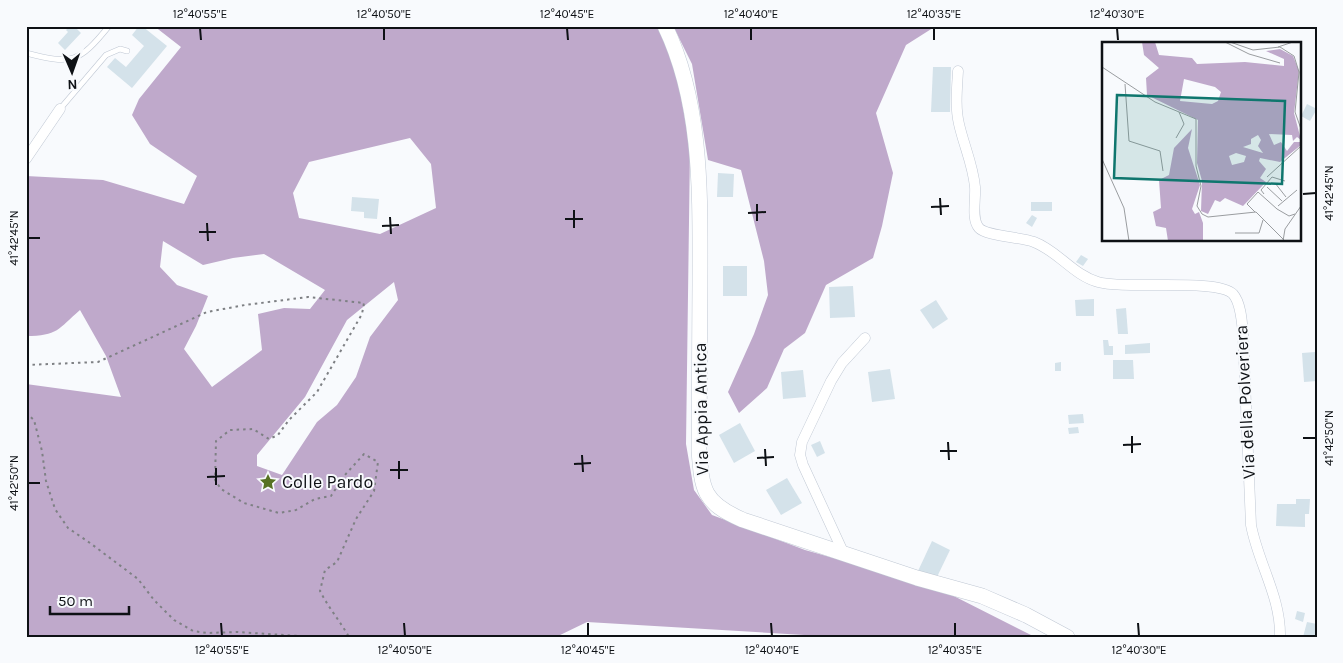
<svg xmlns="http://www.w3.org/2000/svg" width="1343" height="663" font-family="Karla,sans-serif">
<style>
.forest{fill:#bfa9cb;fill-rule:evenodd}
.building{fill:#d4e2ea}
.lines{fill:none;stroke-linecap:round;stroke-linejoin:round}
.lane-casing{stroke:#c0c8d4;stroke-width:6}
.street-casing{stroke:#c0c8d4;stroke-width:11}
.secondary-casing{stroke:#c0c8d4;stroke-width:16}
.path{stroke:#7e8084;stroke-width:2;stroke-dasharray:2.5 4;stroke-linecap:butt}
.lane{stroke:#fff;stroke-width:5}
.street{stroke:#fff;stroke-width:10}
.secondary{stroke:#fff;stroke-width:15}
.ticks{fill:none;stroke:#0e1115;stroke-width:2}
.labels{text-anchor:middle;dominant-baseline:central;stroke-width:4;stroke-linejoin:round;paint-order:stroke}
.street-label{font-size:18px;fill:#0e1115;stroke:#f8fafd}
.poi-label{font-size:18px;fill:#0e1115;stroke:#f8fafd;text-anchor:start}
.inset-road{fill:none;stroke:#9a9da0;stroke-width:1}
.view{fill:#0f766e;fill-opacity:0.15;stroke:#0f766e;stroke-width:2.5}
.inset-edge{fill:none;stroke:#0e1115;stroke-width:2.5}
.neatline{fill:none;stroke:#0e1115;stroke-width:2}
.ticks-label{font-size:12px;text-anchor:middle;fill:#0e1115}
</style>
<rect width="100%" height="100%" fill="#f8fafd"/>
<!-- forest -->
<g class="forest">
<path d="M 154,26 L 658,26 L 675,63 L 690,147 L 686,444 L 694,490 L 712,515 L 805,550 L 934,586 L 1035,637 L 838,637 L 587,622 L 556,637 L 26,637 L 26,384 L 121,397 L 106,356 L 80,310 C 58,329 58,336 26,336 L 26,176 L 103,180 L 184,204 L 197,176 L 150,144 L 132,115 L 139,99 L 181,47 ZM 410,138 L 431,164 L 436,208 L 380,234 L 299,218 L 293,193 L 309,162 ZM 163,241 L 203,265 L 233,258 L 264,254 L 325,290 L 310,309 L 284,308 L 258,314 L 262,350 L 212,387 L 184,349 L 196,326 L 208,296 L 177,285 L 160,267 ZM 394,282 L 398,300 L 370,337 L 356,377 L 337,405 L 317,422 L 282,475 L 257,466 L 257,455 L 305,397 L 347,320 Z"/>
<polygon points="673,26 936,26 906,45 876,113 893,173 882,226 873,258 826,285 805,333 784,349 767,388 739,413 728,392 754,334 768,295 764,261 741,170 708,160 692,64"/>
</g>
<!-- building -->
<g class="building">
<polygon points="70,26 74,26 81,33 65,50 58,43 68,32 66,30"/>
<polygon points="139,26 142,26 167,46 132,88 107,67 115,58 126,67 144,46 132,35"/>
<polygon points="933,67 951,67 950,112 931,112"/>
<polygon points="1307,104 1317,109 1310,121 1301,116"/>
<polygon points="718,173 734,174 733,197 717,197"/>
<polygon points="352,197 379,199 377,219 364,218 364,212 351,211"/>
<rect x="1031" y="202" width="21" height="9"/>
<polygon points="1032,215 1037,218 1032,227 1026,223"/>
<polygon points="1081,255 1088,259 1083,266 1076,262"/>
<rect x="723" y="266" width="24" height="30"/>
<polygon points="853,286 855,317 830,318 829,287"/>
<polygon points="1094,299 1094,316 1076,316 1075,300"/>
<polygon points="936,300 948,319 933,329 920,310"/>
<polygon points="1126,308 1128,334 1118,334 1116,309"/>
<polygon points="1103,340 1108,340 1109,346 1113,346 1113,355 1104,355"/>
<polygon points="1150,343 1150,353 1125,354 1125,345"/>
<polygon points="1315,352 1317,381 1304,382 1302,353"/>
<polygon points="1113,360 1133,360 1134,379 1113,379"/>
<polygon points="1061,362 1061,371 1055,371 1055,363"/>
<polygon points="890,369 895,399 872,402 868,372"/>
<polygon points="803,370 806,397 783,399 781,372"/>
<polygon points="1083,414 1084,423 1069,424 1068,415"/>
<polygon points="740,423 755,451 734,463 719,435"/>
<polygon points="1078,427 1079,433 1069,434 1068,428"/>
<polygon points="820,441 825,453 817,457 811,445"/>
<polygon points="787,478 802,503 781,515 766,490"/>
<polygon points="1296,499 1310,499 1309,514 1305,514 1305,527 1276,526 1277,504 1296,504"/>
<polygon points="932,541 950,550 936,579 918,571"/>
<polygon points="1297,611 1305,613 1303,622 1295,619"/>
<polygon points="1307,622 1317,624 1317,637 1303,637"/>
</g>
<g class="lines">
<!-- lane casing -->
<g class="lane-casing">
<g id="lane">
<path d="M 26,53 C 72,65 79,63 109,26"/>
<polyline points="60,109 106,55 120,49 127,51"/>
</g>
</g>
<!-- street casing -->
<g class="street-casing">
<g id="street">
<path d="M 958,71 C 957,89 955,107 959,124 C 964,146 973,165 975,187 C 976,199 971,219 979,228 C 986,236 1021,237 1034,242 C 1058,251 1073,275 1098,282 C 1125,290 1218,278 1233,294 C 1241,303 1242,322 1243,334 L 1251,525 C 1258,563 1281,597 1280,637"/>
<polyline points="26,159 60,109"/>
<polyline points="844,554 803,465 800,455 802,442 831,381 842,363 865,338"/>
</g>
</g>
<!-- secondary casing -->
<g class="secondary-casing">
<path id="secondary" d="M 665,26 C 703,105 700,197 700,283 C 700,339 699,394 699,450 C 702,490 703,503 743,520 L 917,578 L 982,596 L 1026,615 L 1067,637"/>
</g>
<!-- path -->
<g class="path">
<path d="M 26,365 L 98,362 L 207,312 L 245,305 L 308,297 L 364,303 L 362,314 L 317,392 L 289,420 L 278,435 L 269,439 L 253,429 L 230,430 L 216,441 L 215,480 L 221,489 L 244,503 L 279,513 L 296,510 L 315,499 L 331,496 L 344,476 L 364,454 L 378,462 L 374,491 L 356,519 L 337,562 L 325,570 L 320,591 C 328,607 340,621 349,637"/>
<polyline points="26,413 34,420 42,451 46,481 55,509 68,528 90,543 138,579 154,600 174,620 193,631 207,633 237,632 314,637"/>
</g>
<!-- lane -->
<use href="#lane" class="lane"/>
<!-- street -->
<use href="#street" class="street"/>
<!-- secondary -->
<use href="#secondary" class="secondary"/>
</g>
<!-- ticks -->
<path class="ticks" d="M 200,28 L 201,40M 384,28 L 384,40M 567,28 L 568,40M 751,28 L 751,40M 934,28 L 934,40M 1117,28 L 1118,40M 1303,194 L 1316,193M 940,198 L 941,215M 757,204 L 757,221M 931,207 L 949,206M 574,210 L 574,228M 748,213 L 766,212M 390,217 L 391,234M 565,219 L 583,219M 207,223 L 208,241M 382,226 L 399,225M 199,232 L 216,232M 28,238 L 40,238M 1132,436 L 1132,453M 1303,438 L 1316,438M 948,442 L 949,460M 1123,445 L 1141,444M 765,449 L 766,466M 940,451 L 957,451M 582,455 L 583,472M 757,458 L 774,457M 399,461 L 399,479M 574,464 L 591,463M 216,468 L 216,485M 390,470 L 408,470M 207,477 L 225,476M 28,483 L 40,483M 221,623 L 222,636M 404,623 L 405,636M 588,623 L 588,636M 771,623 L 772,636M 955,623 L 955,636M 1138,623 L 1139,636"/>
<!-- icons -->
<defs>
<g id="sight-bare" transform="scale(1.35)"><path d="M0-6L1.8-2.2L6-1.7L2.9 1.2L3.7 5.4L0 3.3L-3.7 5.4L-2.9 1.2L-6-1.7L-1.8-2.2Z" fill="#577123" stroke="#f8fafd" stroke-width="2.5" paint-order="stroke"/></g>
</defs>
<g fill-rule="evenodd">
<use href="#sight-bare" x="268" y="482"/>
</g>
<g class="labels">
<!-- street labels -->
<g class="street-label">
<text transform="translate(1245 402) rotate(-93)">Via della Polveriera</text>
<text transform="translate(701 409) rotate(-91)">Via Appia Antica</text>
</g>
<!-- poi labels -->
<g class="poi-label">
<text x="282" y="482">Colle Pardo</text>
</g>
</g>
<!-- overview -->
<g transform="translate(1102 42)">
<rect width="199" height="199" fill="#f8fafd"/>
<path d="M 40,0 L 53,0 L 57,13 L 90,16 L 95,22 L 143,20 L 182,24 L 182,17 L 164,9 L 178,7 L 191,14 L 197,29 L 192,71 L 199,98 L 195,95 L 191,99 L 190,93 L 167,92 L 172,103 L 179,100 L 185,109 L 192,100 L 199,100 L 199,103 L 178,120 L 158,116 L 157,119 L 164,127 L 158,136 L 164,140 L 141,164 L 123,156 L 118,160 L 113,158 L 106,172 L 99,169 L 100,139 L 95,121 L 96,78 L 45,53 L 44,36 L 57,26 L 42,13 ZM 82,37 L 113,45 L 119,50 L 116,59 L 110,62 L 78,59 ZM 156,93 L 159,98 L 156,104 L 161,111 L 141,105 L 149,102 L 149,97 ZM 134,111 L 144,114 L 142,120 L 130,123 L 127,114 ZM 90,87 L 86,106 L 98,143 L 90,167 L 93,172 L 97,170 L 101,181 L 101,199 L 66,199 L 64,186 L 54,184 L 51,170 L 59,166 L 57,138 L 67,133 L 72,106 Z" fill="#bfa9cb" fill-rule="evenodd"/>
<path class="inset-road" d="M 123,0 L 147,12 L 178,21M 128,0 L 151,8 L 178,5 L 192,14 L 197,30 L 193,70 L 199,87M 176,5 L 191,0M 0,25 L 53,60 L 94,77 L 94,124 L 99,144 L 95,164 L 100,172 L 106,175 L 154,170 L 182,198M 23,42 L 27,99 L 58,109 L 61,129M 74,96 L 82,82 L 77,70M 0,117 L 22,166 L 27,199M 165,135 L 199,104M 173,141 L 184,155M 165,145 L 180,159M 162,152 L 159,148 L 170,135 L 183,139M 176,164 L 195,148M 153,170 L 145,162 L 156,150 L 175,167 L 187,174 L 193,172M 133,191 L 157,191 L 161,178M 181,199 L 183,187 L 199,164"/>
<path class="view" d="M 15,53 L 183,59 L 180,142 L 12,136 Z"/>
<rect width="199" height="199" class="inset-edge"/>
</g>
<!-- border -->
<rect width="1343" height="663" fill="none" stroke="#f8fafd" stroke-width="55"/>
<!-- north arrow -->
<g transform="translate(72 72) rotate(178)" stroke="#f8fafd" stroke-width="4" paint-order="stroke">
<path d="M0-4L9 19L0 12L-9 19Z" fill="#0e1115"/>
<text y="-8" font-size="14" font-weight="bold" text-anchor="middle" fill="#0e1115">N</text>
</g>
<!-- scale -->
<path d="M50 606v8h79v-8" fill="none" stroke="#0e1115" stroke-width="2.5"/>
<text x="58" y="606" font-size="15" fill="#0e1115" stroke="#f8fafd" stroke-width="4" paint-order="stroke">50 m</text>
<rect x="28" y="28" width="1288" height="608" class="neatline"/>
<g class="ticks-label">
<text x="200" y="18">12°40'55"E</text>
<text x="384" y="18">12°40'50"E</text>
<text x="567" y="18">12°40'45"E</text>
<text x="751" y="18">12°40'40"E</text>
<text x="934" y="18">12°40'35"E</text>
<text x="1117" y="18">12°40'30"E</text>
<text transform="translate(1329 193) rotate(-90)" y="4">41°42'45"N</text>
<text transform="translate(14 238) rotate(-90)" y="4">41°42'45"N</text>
<text transform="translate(1329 438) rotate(-90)" y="4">41°42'50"N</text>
<text transform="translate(14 483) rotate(-90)" y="4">41°42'50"N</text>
<text x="222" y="654">12°40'55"E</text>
<text x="405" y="654">12°40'50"E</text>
<text x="588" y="654">12°40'45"E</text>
<text x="772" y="654">12°40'40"E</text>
<text x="955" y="654">12°40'35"E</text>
<text x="1139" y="654">12°40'30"E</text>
</g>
</svg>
